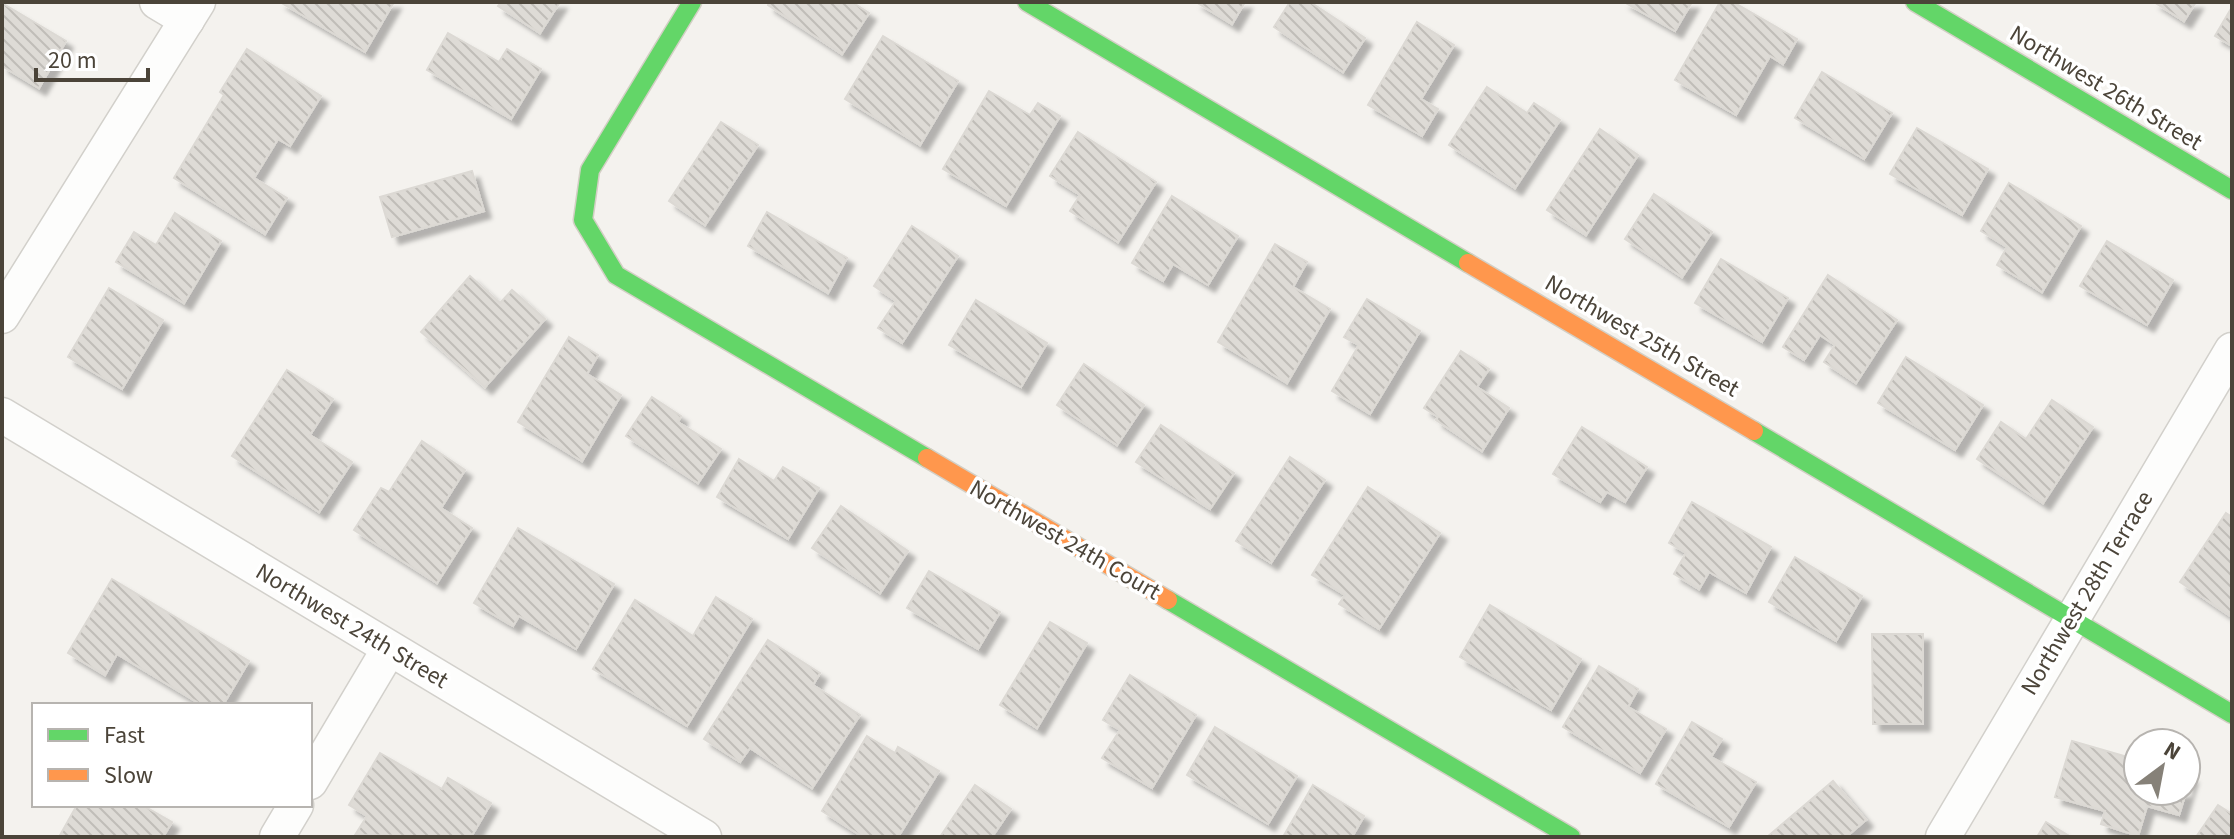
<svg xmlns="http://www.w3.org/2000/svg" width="2234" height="839" font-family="'Source Sans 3',sans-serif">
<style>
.building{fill:url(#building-back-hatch);stroke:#dcd9d4;stroke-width:2;filter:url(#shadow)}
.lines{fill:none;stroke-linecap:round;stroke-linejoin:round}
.street-casing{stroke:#d2d0cb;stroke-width:37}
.fast-casing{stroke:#d3cfc5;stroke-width:21}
.slow-casing{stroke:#d3cfc5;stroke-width:21}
.street{stroke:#fdfdfc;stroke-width:34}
.fast{stroke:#63d668;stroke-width:18}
.slow{stroke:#ff974d;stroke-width:18}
.labels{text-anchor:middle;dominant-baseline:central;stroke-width:7;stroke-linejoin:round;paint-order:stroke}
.street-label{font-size:24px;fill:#4b4439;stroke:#fff}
</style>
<defs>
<pattern id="building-back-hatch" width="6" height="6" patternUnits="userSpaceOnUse" patternTransform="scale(2)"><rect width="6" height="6" fill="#dedbd6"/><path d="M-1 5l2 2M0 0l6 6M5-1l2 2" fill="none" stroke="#c0bdb8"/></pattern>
<filter id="shadow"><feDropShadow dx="7" dy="7" stdDeviation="2" flood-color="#0004"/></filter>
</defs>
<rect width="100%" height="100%" fill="#f4f2ee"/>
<!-- building -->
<g class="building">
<polygon points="280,2 394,2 365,52"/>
<polygon points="501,2 560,2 540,33 498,6"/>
<polygon points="769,2 852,2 869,13 842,54 768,5"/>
<polygon points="1196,2 1245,2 1232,24"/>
<polygon points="1290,2 1310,2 1365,38 1343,72 1274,27"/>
<polygon points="1624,2 1692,2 1675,31"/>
<polygon points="1720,2 1733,2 1797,39 1783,64 1770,56 1736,115 1675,80"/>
<polygon points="2154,2 2196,2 2184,21"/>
<polygon points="2,3 66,41 39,88 2,66"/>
<polygon points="2232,7 2232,46 2215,36"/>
<polygon points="1417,22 1454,45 1421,99 1438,109 1422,136 1368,105"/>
<polygon points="448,33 499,62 507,49 541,69 511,119 427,70"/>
<polygon points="883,36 958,81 920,145 845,99"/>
<polygon points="247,49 321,96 290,146 278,139 254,178 287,198 265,234 174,178 224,95 220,92"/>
<polygon points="1822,72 1892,113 1864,159 1795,118"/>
<polygon points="1487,87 1527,113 1534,103 1560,120 1515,188 1449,145"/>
<polygon points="989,91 1030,115 1038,103 1060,116 1006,206 943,169"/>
<polygon points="721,122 758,145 705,225 669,201"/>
<polygon points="1917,128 1988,169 1962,215 1890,174"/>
<polygon points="1600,129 1638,155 1586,235 1547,210"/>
<polygon points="1078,132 1156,182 1118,242 1070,211 1080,195 1050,176"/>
<polygon points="472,171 484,211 392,237 380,197"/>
<polygon points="2009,183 2081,226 2042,292 1997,265 2007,247 1981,231"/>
<polygon points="1654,194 1712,232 1682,277 1625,239"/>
<polygon points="1172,196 1238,236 1208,285 1173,264 1163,281 1132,263"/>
<polygon points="767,212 847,258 828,293 748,246"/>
<polygon points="175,213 221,241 184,303 116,262 134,232 156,245"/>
<polygon points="912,226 958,256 902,343 878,328 896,301 874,286"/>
<polygon points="2107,241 2173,280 2147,325 2080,286"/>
<polygon points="1275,244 1307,262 1293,287 1330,309 1287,383 1218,342"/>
<polygon points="1721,259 1788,298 1762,342 1695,303"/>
<polygon points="1828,275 1897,320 1856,383 1824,362 1835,345 1820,335 1804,360 1783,347"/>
<polygon points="470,276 500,303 512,290 545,319 485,387 421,332"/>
<polygon points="109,288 163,320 122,389 68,357"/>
<polygon points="1367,299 1420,331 1370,414 1332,391 1359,345 1344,337"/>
<polygon points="976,300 1047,343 1021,387 949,345"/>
<polygon points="569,337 598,355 587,374 621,395 582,461 518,422"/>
<polygon points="1461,351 1489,369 1477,387 1509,408 1482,451 1436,420 1438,417 1424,408"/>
<polygon points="1906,357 1983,405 1955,450 1878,403"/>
<polygon points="1084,364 1144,405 1117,445 1057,405"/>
<polygon points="287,370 333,399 310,435 352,462 319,512 232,456"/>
<polygon points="652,397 681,416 678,422 721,449 698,483 626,436"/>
<polygon points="2052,400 2093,427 2043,503 1977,459 2001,422 2026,439"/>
<polygon points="1161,425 1234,473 1210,509 1136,462"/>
<polygon points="1582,427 1647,467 1625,502 1607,492 1600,502 1553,474"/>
<polygon points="422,441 465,470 441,508 472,528 437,583 354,530 381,488 389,492"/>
<polygon points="1290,457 1325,480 1271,563 1236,541"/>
<polygon points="739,459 774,481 783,467 819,488 788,539 717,497"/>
<polygon points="1368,487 1440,533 1379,629 1339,604 1345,595 1312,575"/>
<polygon points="1692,502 1771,547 1746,593 1709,572 1699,589 1674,574 1686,553 1669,543"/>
<polygon points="841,506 908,551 880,593 812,548"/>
<polygon points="2226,513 2232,517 2232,610 2229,615 2180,582"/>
<polygon points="518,528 614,584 576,649 519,616 513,626 474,603"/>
<polygon points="1795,557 1862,596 1836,641 1769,602"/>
<polygon points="929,571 1000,612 978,649 907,608"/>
<polygon points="112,579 249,661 223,705 202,705 117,654 105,675 68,653"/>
<polygon points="716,597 752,619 687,726 593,669 635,600 693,636"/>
<polygon points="1490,605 1581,659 1551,710 1460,657"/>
<polygon points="1050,622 1087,643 1037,728 1000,705"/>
<polygon points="1872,634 1923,634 1923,724 1873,724"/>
<polygon points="768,640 820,673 813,685 860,715 812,788 750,748 740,762 704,739"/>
<polygon points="1599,666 1638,689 1628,707 1666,729 1640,773 1563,727"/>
<polygon points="1130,675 1196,715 1152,788 1102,758 1120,730 1103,720"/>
<polygon points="1692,722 1722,739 1711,757 1756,782 1729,827 1656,784"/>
<polygon points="1215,727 1297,776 1268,824 1187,775"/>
<polygon points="867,736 895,753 898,747 939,771 898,837 863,837 822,811"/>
<polygon points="2072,741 2138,760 2138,791 2186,791 2186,775 2191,776 2179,815 2147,806 2138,836 2101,824 2105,811 2055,797"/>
<polygon points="380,753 442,789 448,778 491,803 471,837 355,835 367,816 349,805"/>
<polygon points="1833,781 1866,820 1846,837 1767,837"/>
<polygon points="975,785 1011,809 992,837 940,837"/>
<polygon points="1313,785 1364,816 1352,837 1283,837"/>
<polygon points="77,805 142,805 172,822 163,837 59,837"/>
<polygon points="2218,805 2232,814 2232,837 2196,837"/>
<polygon points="2046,822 2071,837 2037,837"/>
</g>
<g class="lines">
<!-- street casing -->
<g class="street-casing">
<g id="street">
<polyline points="157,2 187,20"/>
<polyline points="2,316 198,2"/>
<polyline points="2,415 704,837"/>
<polyline points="310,782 389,649"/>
<polyline points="277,837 296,805"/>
<polyline points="1943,837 2232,350"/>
</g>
</g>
<!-- fast casing -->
<g class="fast-casing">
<g id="fast">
<polyline points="692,2 590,170 583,220 616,275 927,458"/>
<polyline points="1027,2 1468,263"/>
<polyline points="1915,2 2232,190"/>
<polyline points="1754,431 2232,714"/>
<polyline points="1168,600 1571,837"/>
</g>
</g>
<!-- slow casing -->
<g class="slow-casing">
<g id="slow">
<polyline points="1468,263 1754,431"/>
<polyline points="927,458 1168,600"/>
</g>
</g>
<!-- street -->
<use href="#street" class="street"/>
<!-- fast -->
<use href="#fast" class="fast"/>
<!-- slow -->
<use href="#slow" class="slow"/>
</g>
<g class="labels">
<!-- street labels -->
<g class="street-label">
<text transform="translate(2106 88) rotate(31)">Northwest 26th Street</text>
<text transform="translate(1642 336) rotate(30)">Northwest 25th Street</text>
<text transform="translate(1065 540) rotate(30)">Northwest 24th Court</text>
<text transform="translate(2087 593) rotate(-59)">Northwest 28th Terrace</text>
<text transform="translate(352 626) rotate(31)">Northwest 24th Street</text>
</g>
</g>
<!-- border -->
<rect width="2234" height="839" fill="none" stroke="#4b4439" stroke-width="8"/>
<!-- legend -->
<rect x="32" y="703" width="280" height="104" fill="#ffffff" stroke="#b7b4b0" stroke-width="2"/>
<rect x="48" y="729" width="40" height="12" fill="#63d668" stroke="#b7b4b0" stroke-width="2"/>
<text x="104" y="743" font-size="24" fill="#4b4439">Fast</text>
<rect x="48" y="769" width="40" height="12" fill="#ff974d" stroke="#b7b4b0" stroke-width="2"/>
<text x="104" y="783" font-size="24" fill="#4b4439">Slow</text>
<!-- north arrow -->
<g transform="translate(2162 767) rotate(32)"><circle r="38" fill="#ffffff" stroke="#b7b4b0" stroke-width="2"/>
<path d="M0-6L14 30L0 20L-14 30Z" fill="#868178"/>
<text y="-12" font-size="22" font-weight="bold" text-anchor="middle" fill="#4b4439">N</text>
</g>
<!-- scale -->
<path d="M36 68v12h112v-12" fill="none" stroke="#4b4439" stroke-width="4"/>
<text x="48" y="68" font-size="24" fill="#4b4439" stroke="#ffffff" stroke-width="6" paint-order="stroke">20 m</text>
</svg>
